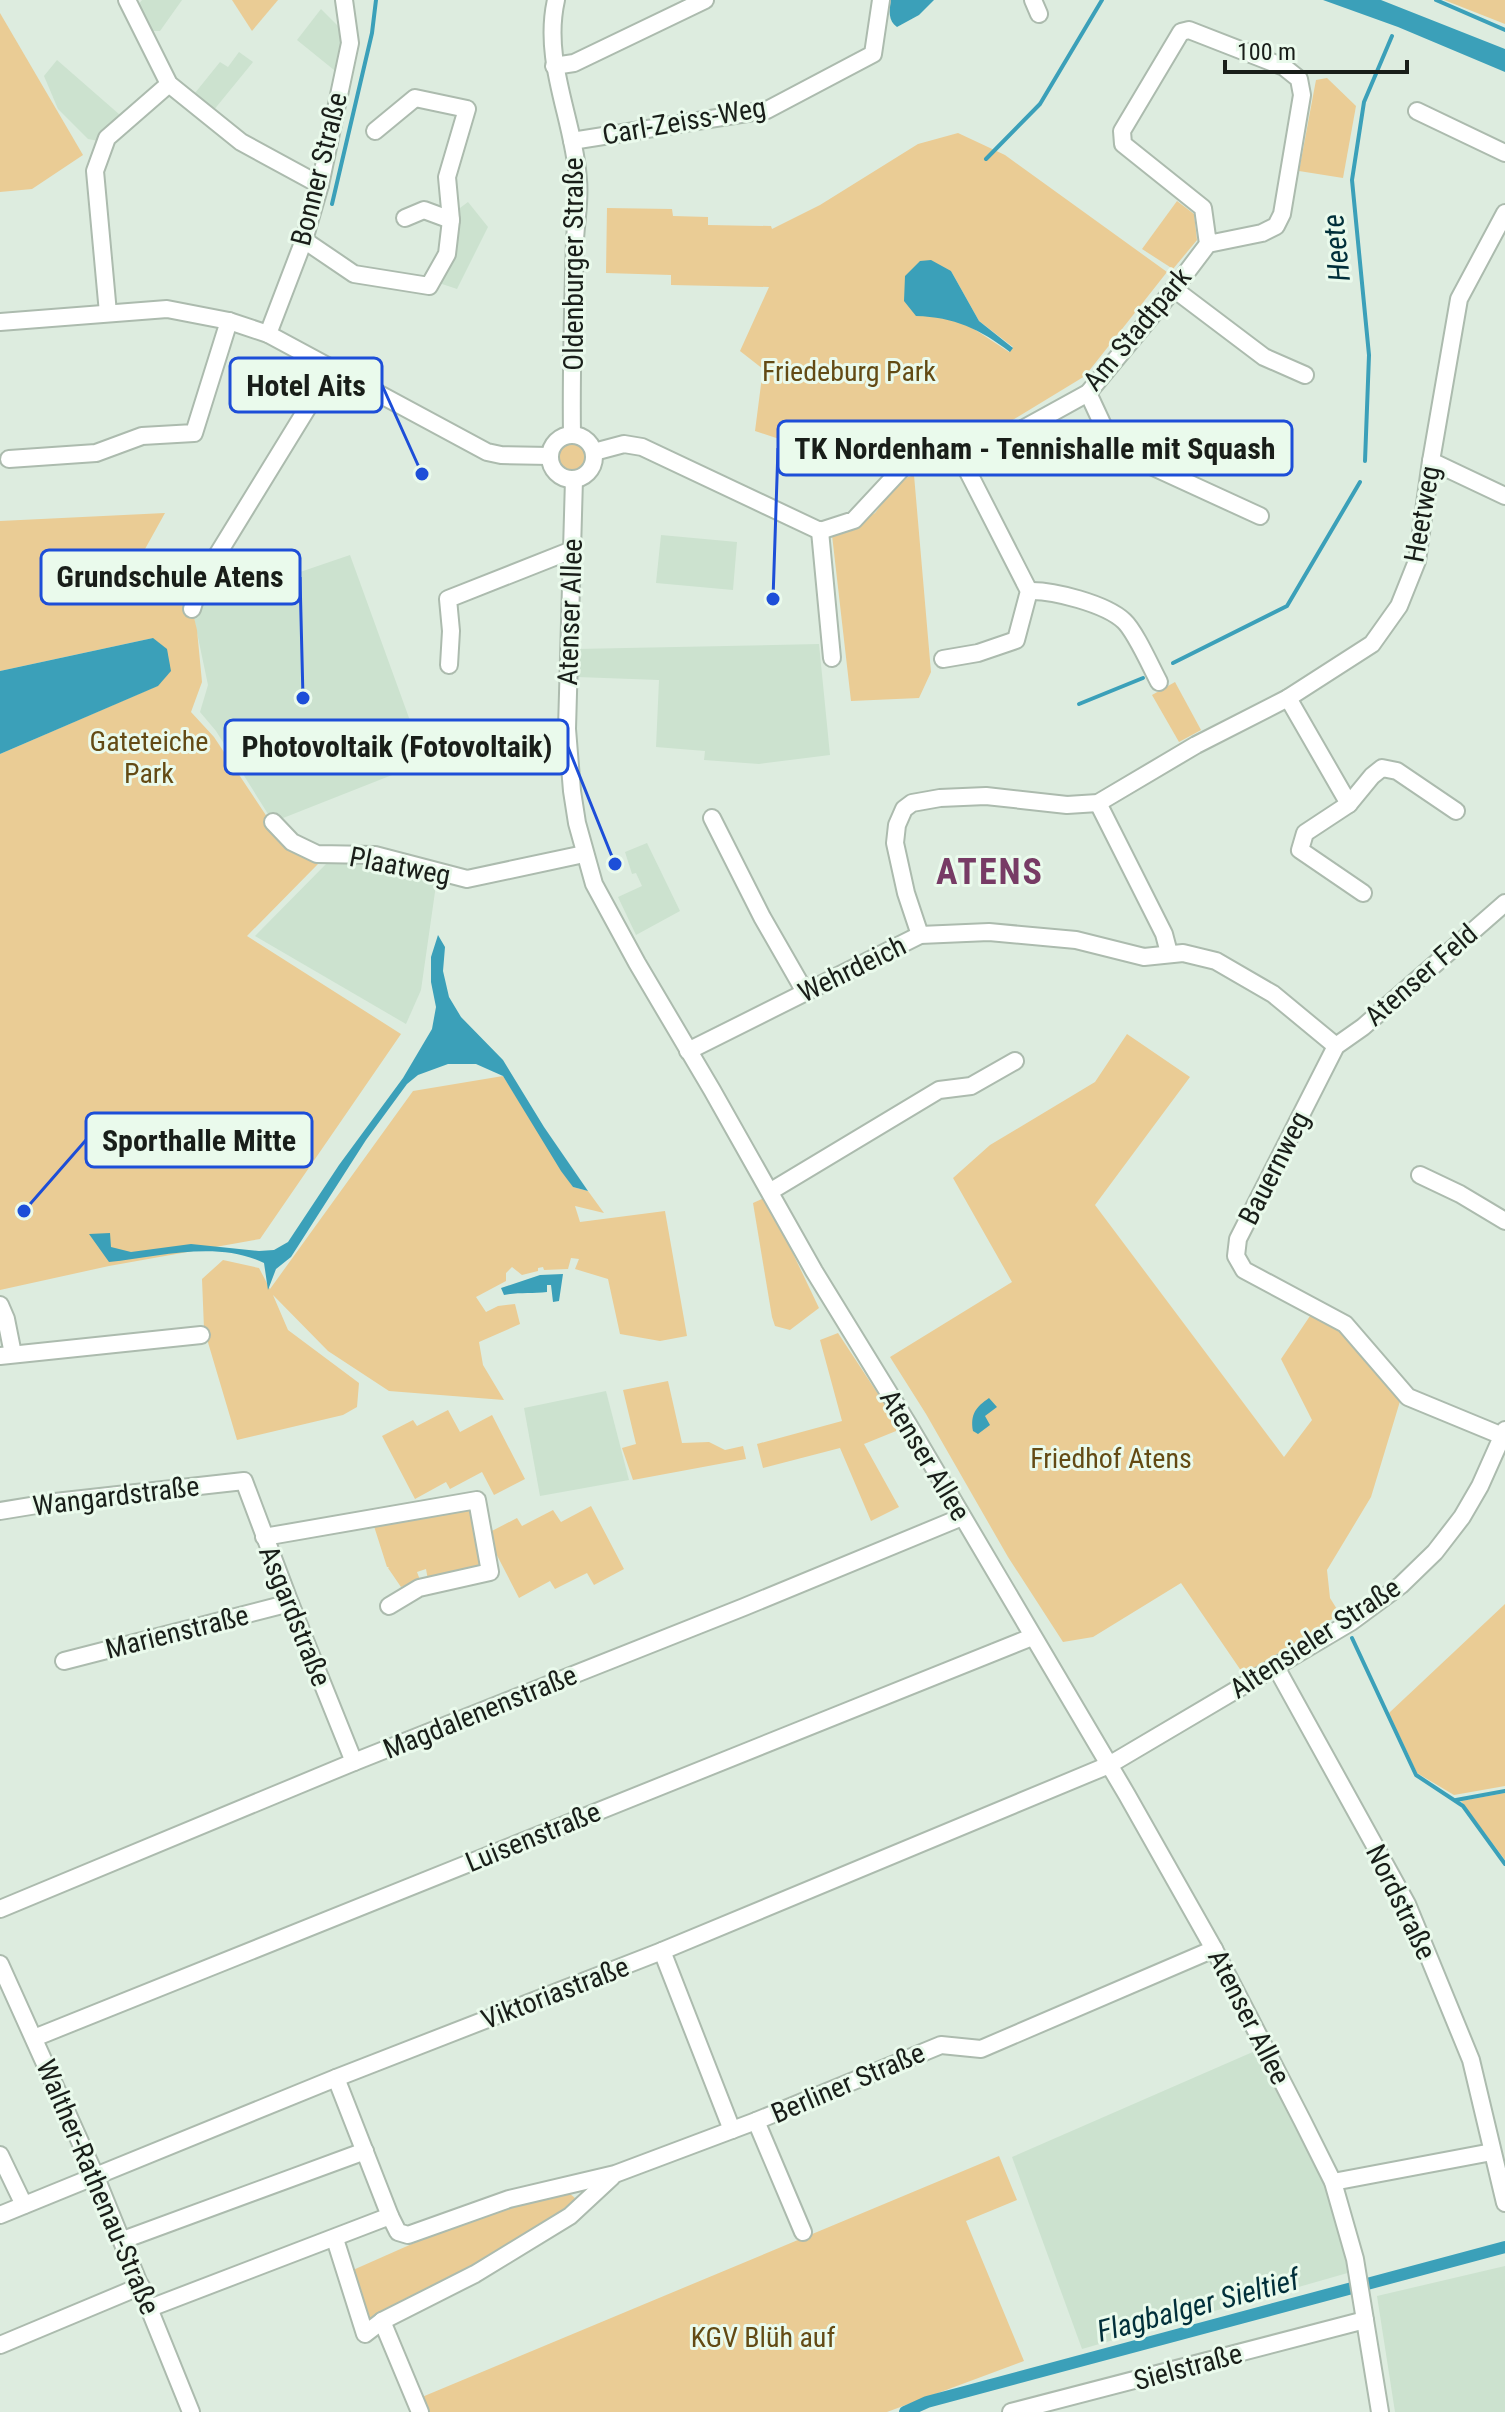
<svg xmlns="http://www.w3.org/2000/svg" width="1505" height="2412" font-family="'Roboto Condensed',sans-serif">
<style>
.built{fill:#cce2cf}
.green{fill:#eacc95;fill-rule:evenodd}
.water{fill:#3ba0b9}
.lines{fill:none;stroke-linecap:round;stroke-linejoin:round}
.stream{stroke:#3ba0b9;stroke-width:4}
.canal{stroke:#3ba0b9;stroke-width:12}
.minor-casing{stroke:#acbbae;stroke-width:20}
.minor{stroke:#fff;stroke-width:16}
.labels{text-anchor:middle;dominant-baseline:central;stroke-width:6;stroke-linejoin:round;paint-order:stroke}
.street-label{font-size:28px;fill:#191e19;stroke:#eafaec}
.park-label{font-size:28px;fill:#634a14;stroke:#eafaec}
.water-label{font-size:30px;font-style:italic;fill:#002f3a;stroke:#eafaec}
.district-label{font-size:36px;font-weight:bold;letter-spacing:2px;fill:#773b65;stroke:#eafaec}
.leader{fill:none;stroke:#1d4ed8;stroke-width:3}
.callout-dot{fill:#1d4ed8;stroke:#eafaec;stroke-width:3}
.callout{fill:#eafaec;stroke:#1d4ed8;stroke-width:3}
.callout-label{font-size:30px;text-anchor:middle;font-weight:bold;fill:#191e19}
</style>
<rect width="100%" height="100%" fill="#ddecdf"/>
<!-- built -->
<g class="built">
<polygon points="142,0 182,0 160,31 151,31 139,4"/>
<polygon points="321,9 344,32 339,74 297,40"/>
<polygon points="239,52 253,62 213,111 195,93 220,62 228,67"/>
<polygon points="57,60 120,115 99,141 88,139 58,109 44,76"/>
<polygon points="468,202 488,227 457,289 436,282 456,211"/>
<polygon points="661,535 737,542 733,590 656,583"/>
<polygon points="350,555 425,762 273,822 216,731 200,712 208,685 192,609"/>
<polygon points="819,644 830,755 759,764 704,760 705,751 656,747 659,680 577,677 576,649"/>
<polygon points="647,843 680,911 636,935 618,897 642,886 636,873 632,874 625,852"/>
<polygon points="330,860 437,878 421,990 406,1024 255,936"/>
<polygon points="606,1391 629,1480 540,1496 524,1408"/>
<polygon points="1255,2051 1326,2185 1351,2272 1082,2349 1012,2157"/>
<polygon points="1505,2266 1505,2412 1395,2412 1377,2296"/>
</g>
<!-- green -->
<g class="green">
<polygon points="232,0 278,0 252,31"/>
<polygon points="1444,0 1505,0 1505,24"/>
<polygon points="0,13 83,155 32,189 0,192"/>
<polygon points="1327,78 1356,106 1343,178 1299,171 1316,80"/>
<path d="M 958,133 L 1005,155 L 1167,272 L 1085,376 L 973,444 L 836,458 L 755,431 L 763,369 L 740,351 L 769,287 L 671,285 L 671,275 L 606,273 L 607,208 L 672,209 L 673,216 L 708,217 L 708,225 L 771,226 L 772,229 L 820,205 L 918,144 ZM 951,271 L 979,321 L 1013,347 L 1009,352 L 968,325 L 940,316 Z"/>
<polygon points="1177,201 1194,214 1197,240 1173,269 1142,249"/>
<circle cx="572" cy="457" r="14"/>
<polygon points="914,475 931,672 919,698 851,701 832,535 875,513 900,480"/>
<polygon points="165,513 130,576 192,609 197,630 202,682 191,712 214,737 283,841 318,864 247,936 401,1034 260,1239 109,1266 0,1290 0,754 157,686 153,638 0,671 0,521"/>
<polygon points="1175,682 1201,730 1179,742 1152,695"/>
<polygon points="1127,1034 1190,1077 1095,1205 1284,1457 1312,1420 1281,1359 1312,1313 1343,1330 1401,1398 1371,1497 1327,1570 1330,1598 1340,1614 1244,1675 1181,1583 1093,1637 1063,1642 1008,1557 926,1414 890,1357 1012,1282 953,1178 990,1145 1095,1082"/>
<polygon points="503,1076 573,1187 588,1191 604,1213 575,1206 580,1222 665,1211 687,1336 660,1341 620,1334 608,1279 575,1269 579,1259 571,1258 568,1269 544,1270 543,1267 538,1268 538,1271 522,1275 512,1267 506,1273 506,1281 476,1297 486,1312 498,1306 515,1304 520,1324 479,1342 483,1365 504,1400 389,1391 328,1351 273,1295 288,1330 359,1383 357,1407 343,1415 237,1440 204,1329 202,1279 223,1260 259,1268 270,1289 413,1091"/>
<polygon points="766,1197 819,1308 790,1330 775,1326 772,1317 753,1203"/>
<polygon points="838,1333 901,1429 864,1444 899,1507 871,1521 840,1448 763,1468 757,1444 842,1421 820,1340"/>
<polygon points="668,1381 682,1443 709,1442 725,1450 743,1446 746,1459 633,1480 622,1448 636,1444 623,1390"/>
<polygon points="448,1410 460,1432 492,1415 525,1479 494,1495 482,1472 450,1489 446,1482 415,1499 382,1436 413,1420 417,1426"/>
<polygon points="475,1504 488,1569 428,1580 426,1569 417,1572 420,1580 401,1587 388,1568 389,1567 387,1567 373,1523"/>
<polygon points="591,1506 624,1569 594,1585 587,1573 555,1589 550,1581 519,1598 486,1534 517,1518 522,1526 553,1510 561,1522"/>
<polygon points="1505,1604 1505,1786 1454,1795 1417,1773 1389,1713"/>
<polygon points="1505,1793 1505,1860 1461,1801"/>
<polygon points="999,2156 1017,2200 966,2221 1024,2361 887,2412 427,2412 422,2397"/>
<polygon points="569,2193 575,2198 569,2208 474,2269 372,2321 364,2316 353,2270 466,2220 519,2202"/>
</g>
<!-- water -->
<g class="water">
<path d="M 891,0 L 934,0 L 919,15 L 897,27 C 888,21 889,10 891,0 Z"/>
<polygon points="1323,0 1381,0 1505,49 1505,72 1398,27"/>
<path d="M 931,260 L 951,271 L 979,321 L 1013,348 L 1010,352 C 980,329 954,317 916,316 L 904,301 L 905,276 L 920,261 Z"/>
<polygon points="153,638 167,649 171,671 158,686 0,754 0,671"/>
<path d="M 438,935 L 445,947 L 443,971 L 449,997 L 461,1017 L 503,1060 L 544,1127 L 588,1191 L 573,1187 L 561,1171 L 503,1076 L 476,1064 L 448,1064 L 418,1075 L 407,1084 L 366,1140 L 291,1257 L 276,1269 L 268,1290 L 264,1263 C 217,1240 158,1257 109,1262 L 89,1234 L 110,1233 L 111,1247 L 131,1252 L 191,1244 L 259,1251 L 274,1250 L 288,1242 L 339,1165 L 403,1078 L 432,1029 L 436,1007 L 431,982 L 431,957 Z"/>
<path d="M 563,1274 L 559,1301 L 553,1302 L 551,1285 L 547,1285 L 547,1292 C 532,1294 519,1292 504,1295 L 501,1288 L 540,1275 Z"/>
<path d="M 989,1398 L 997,1407 L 985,1416 L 990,1425 L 978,1434 L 973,1431 C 970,1414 976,1407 989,1398 Z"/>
</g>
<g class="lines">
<!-- stream -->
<g class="stream">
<polyline points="1436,0 1505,30"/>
<polyline points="986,159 1040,104 1102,0"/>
<polyline points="332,204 372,33 376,0"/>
<polyline points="1365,461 1369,355 1352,180 1364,102 1392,36"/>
<polyline points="1173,663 1287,606 1360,482"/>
<polyline points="1079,704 1143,678"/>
<polyline points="1352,1638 1416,1775 1463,1806 1505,1864"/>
<polyline points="1456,1800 1505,1791"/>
</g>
<!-- canal -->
<polyline class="canal" points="905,2412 927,2402 1505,2247"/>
<!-- minor casing -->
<g class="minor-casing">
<g id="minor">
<polyline points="127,0 169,84 241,142 320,185"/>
<path d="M 556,0 C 542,62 574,119 578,180 C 580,200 576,220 575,240 C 573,305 571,371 572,435"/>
<polyline points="1033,0 1039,14"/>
<polyline points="554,66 574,63 705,0"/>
<polyline points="1417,111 1505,153"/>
<polyline points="572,141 767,110 873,54 881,0"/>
<polyline points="405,218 424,210 451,220"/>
<polyline points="304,240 354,274 429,286 447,254 451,220 447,177 467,109 415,98 375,131"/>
<polyline points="1174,289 1264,357 1305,375"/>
<polyline points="108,313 95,171 107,138 169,84"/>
<polyline points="0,322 167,309 229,321 268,334 487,452 501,455 550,456"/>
<polyline points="268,334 304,240 320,185 350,43 344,0"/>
<polyline points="1088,393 1114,449 1260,516"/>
<circle cx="572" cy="457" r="22"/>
<polyline points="594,452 624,444 642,447 820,531 854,520 908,462 963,462 1088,393 1174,289 1208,244 1262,233 1276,226 1282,214 1302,95 1299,79 1284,67 1189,30 1181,32 1122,131 1123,144 1203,208 1208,244"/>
<polyline points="9,459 96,453 142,436 194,433 229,321"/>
<polyline points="1431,461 1505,496"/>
<polyline points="574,479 567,729 572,791 577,823 594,884 637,963 712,1090 814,1271 908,1424 1127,1795 1214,1949 1302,2120 1333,2182 1355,2259 1380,2412"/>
<polyline points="820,531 832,658"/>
<path d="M 1029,591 C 1053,590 1106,604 1124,621 C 1135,631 1151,667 1159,682"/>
<polyline points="192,609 200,583 332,368"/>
<polyline points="943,659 978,653 1016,640 1029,591 963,462"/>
<polyline points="449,665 451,631 448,599 572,550"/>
<polyline points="1288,698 1349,804"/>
<polyline points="1098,803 1164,934 1169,953"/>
<polyline points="712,818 762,917 805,992"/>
<polyline points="273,822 292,842 317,854 375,855 467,879 584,854"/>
<polyline points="1363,893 1300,850 1305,833 1349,804 1372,776 1382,768 1397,771 1456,811"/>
<polyline points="1505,903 1363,1027 1336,1046 1238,1239 1236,1256 1244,1270 1345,1324 1408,1397 1505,1437"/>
<polyline points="920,935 906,893 895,843 897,825 904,809 912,803 940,798 986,796 1067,805 1098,803 1196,745 1288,698 1372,644 1399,606 1417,561 1431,461 1459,299 1505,213"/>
<polyline points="688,1051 920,935 989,932 1076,940 1144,957 1183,953 1216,961 1273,994 1336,1046"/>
<polyline points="1420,1175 1460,1194 1505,1221"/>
<polyline points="771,1191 939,1090 971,1086 1015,1061"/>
<polyline points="0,1305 6,1319 13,1354"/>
<polyline points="0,1356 201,1335"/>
<polyline points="0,1511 55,1502 244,1481 290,1603 354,1762"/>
<polyline points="264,1537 477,1500 490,1572 419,1588 389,1606"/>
<polyline points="64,1661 290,1603"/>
<polyline points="1276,1667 1407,1904 1471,2060 1505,2203"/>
<polyline points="0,1909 354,1762 744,1607 962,1517"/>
<polyline points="662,1951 732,2130"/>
<polyline points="0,1964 95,2175 191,2412"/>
<polyline points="34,2038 1032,1637"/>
<polyline points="336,2078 390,2216"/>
<polyline points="756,2121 803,2232"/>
<polyline points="0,2155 24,2205"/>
<polyline points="1333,2182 1492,2152"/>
<polyline points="0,2215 336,2078 662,1951 1109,1765 1351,1622 1401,1585 1435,1552 1462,1517 1480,1486 1505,1430"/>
<polyline points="335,2239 365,2334 382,2321 475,2274 570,2216 612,2177"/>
<polyline points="123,2240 365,2151"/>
<polyline points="150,2308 390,2216 398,2232 408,2235 509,2199 615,2174 756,2121 941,2045 981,2049 1214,1949"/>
<polyline points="382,2321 420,2412"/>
<polyline points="0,2345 141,2286"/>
<polyline points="1011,2412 1365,2320"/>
</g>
</g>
<!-- minor -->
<use href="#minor" class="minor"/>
</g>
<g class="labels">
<!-- street labels -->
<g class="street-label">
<text transform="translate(684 121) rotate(-10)">Carl-Zeiss-Weg</text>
<text transform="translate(319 169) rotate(-76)">Bonner Straße</text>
<text transform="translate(573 264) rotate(-90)">Oldenburger Straße</text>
<text transform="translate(1137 329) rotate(-50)">Am Stadtpark</text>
<text transform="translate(1422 514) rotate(-80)">Heetweg</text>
<text transform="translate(570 612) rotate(-88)">Atenser Allee</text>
<text transform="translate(400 866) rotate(11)">Plaatweg</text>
<text transform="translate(852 969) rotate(-26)">Wehrdeich</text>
<text transform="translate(1421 975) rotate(-41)">Atenser Feld</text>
<text transform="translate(1274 1168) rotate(-63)">Bauernweg</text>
<text transform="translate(925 1455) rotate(59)">Atenser Allee</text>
<text transform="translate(116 1496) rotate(-7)">Wangardstraße</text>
<text transform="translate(295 1616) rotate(68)">Asgardstraße</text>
<text transform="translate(177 1632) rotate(-14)">Marienstraße</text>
<text transform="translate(1315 1638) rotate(-33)">Altensieler Straße</text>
<text transform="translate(480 1712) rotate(-22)">Magdalenenstraße</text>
<text transform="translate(533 1837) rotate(-22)">Luisenstraße</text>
<text transform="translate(1401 1902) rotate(64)">Nordstraße</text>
<text transform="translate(555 1993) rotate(-21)">Viktoriastraße</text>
<text transform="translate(1249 2017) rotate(63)">Atenser Allee</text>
<text transform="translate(848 2083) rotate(-23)">Berliner Straße</text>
<text transform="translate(98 2187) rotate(67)">Walther-Rathenau-Straße</text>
<text transform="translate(1188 2367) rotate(-15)">Sielstraße</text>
</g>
<!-- park labels -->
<g class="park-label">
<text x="849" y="371">Friedeburg Park</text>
<text x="149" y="741">Gateteiche<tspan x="149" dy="32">Park</tspan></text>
<text x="1111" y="1458">Friedhof Atens</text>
<text x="763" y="2337">KGV Blüh auf</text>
</g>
<!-- water labels -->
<g class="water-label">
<text transform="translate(1336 248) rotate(-96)">Heete</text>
<text transform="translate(1198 2305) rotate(-15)">Flagbalger Sieltief</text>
</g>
<!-- district labels -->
<g class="district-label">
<text x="990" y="872">ATENS</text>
</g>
</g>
<!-- callouts -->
<path class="leader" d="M422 474L382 385M773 599L778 448M303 698L300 577M615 864L568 747M24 1211L86 1140"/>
<g class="callout-dot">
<circle cx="422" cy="474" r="8"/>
<circle cx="773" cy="599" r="8"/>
<circle cx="303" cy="698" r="8"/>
<circle cx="615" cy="864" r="8"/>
<circle cx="24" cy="1211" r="8"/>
</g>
<g class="callout">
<rect x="230" y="358" width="152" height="54" rx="8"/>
<rect x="778" y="421" width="514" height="54" rx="8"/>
<rect x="41" y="550" width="259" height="54" rx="8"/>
<rect x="225" y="720" width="343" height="54" rx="8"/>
<rect x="86" y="1113" width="226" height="54" rx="8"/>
</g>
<g class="callout-label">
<text x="306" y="396">Hotel Aits</text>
<text x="1035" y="459">TK Nordenham - Tennishalle mit Squash</text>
<text x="170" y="587">Grundschule Atens</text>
<text x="397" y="757">Photovoltaik (Fotovoltaik)</text>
<text x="199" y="1151">Sporthalle Mitte</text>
</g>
<!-- scale -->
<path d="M1225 60v12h182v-12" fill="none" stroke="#191e19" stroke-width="4"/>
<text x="1237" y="60" font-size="24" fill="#191e19" stroke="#eafaec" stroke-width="6" paint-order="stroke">100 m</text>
</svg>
